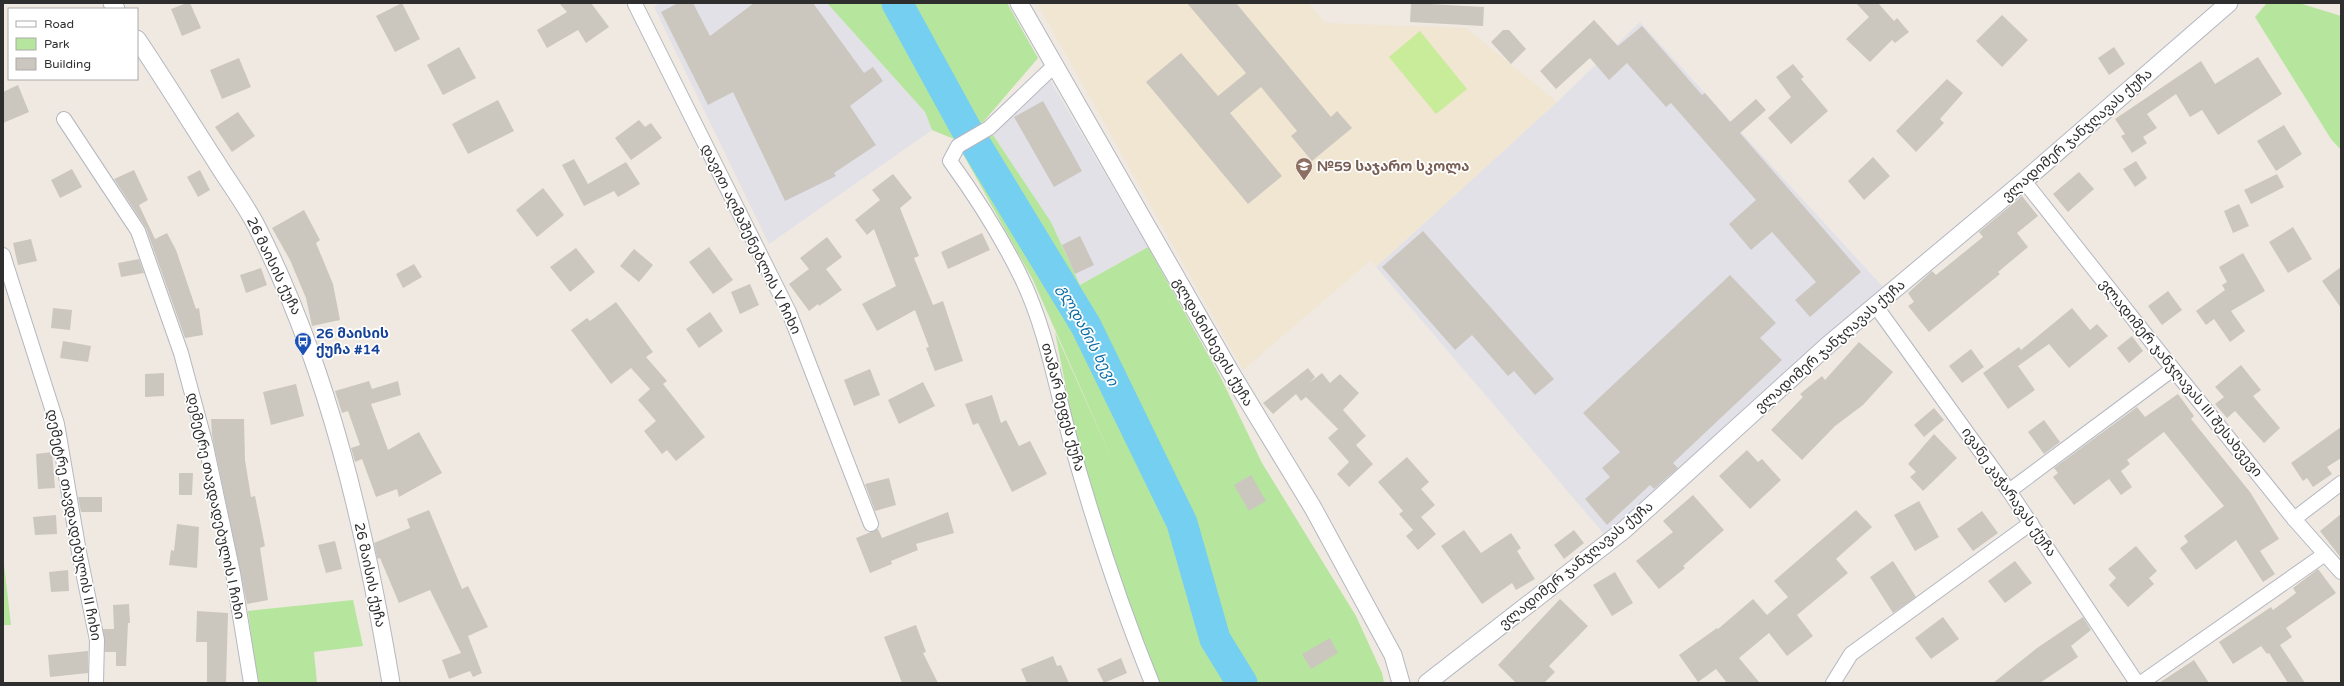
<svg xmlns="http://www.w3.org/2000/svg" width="2344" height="686" font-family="'Varela Round','Noto Sans Georgian',sans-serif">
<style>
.industrial{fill:#e3e1e8}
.education{fill:#f0e6d1}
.green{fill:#b6e59e}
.pitch{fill:#c9ec9a}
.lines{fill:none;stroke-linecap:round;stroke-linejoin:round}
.river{stroke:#75cff0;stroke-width:31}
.building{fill:#cbc7bf}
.minor-casing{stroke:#b4b7c1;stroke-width:16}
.tertiary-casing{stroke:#b4b7c1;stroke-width:19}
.minor{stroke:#fff;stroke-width:14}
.tertiary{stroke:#fff;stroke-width:17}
.labels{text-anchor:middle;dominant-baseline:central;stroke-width:3.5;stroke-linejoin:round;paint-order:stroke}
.street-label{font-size:14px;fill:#2e2e2e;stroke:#fff}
.education-label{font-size:14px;font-weight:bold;fill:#785e54;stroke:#fff;text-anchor:start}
.transit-label{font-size:14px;font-weight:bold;fill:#164399;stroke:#fff;text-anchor:start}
.water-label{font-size:15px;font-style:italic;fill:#0d6fa3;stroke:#fff}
</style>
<rect width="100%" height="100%" fill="#efe9e1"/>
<!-- industrial -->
<g class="industrial">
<polygon points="660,3 827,3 925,112 932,130 769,244 654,7"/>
<polygon points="1640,22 1883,287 1605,535 1376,267 1557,102"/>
<polygon points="1050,80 1148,247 1080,285 1051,222 993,135"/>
</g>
<!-- education -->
<polygon class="education" points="1037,3 1308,3 1325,23 1466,28 1557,102 1376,267 1371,260 1243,370"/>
<!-- green -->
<g class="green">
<polygon points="827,3 1007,3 1038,58 984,121 954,139 932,130 925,112"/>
<polygon points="2267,3 2299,3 2341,16 2341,150 2331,139 2255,17"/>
<polygon points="993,135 1051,222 1080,285 1148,247 1220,376 1262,463 1356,616 1382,673 1384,683 1159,683 1126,601 1075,434 1055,332 1116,468 1033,280 963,154"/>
<polygon points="3,556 11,625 3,625"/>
<polygon points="353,600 363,646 314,652 317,683 257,683 248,611"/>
</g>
<!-- pitch -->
<polygon class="pitch" points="1420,31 1467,89 1436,114 1389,57"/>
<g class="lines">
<!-- river -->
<polyline class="river" points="897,3 965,127 1086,326 1182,523 1215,639 1242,683"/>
</g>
<!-- building -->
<g class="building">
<polygon points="187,3 190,3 201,28 182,36 171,9"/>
<polygon points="402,3 420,39 395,52 376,16"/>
<polygon points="559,3 591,3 609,27 586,43 578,30 547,48 537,30 567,12"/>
<polygon points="678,3 693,3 710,36 754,3 813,3 864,73 873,67 883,81 850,106 876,145 834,173 836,176 785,201 733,92 708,105 661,12"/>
<polygon points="1187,3 1236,3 1331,117 1337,111 1352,128 1312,161 1291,136 1297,131 1261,87 1230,113 1282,176 1248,204 1146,82 1181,53 1218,96 1246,73"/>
<polygon points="1411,3 1484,7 1483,26 1410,22"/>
<polygon points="1856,3 1878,3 1894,21 1897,18 1909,32 1895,43 1892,40 1870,62 1846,39 1869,17"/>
<polygon points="2002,15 2028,40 2002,67 1976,41"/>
<polygon points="1594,20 1618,46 1642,26 1702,95 1705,93 1730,122 1756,99 1766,110 1740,133 1861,272 1810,317 1795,300 1816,282 1772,232 1751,250 1729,224 1756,200 1671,103 1666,107 1627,63 1609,80 1590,58 1556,89 1540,71"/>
<polygon points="1503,30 1509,30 1526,49 1511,64 1491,42"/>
<polygon points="459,47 476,78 443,95 427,65"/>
<polygon points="2114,47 2125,64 2109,75 2098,58"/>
<polygon points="2258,57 2282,94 2218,135 2202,110 2190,117 2176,94 2147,114 2157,128 2143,137 2147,143 2132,153 2121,136 2125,134 2115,119 2201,61 2215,84"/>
<polygon points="239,58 251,87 222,99 210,70"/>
<polygon points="1793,64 1804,77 1801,79 1828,111 1791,144 1768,118 1791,97 1776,77"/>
<polygon points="1947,79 1963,93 1940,119 1944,123 1916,152 1896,131"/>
<polygon points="18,85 29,112 3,123 3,92"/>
<polygon points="498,100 514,131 468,154 452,124"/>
<polygon points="1043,101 1082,171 1054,187 1014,117"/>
<polygon points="238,112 255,136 232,152 215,127"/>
<polygon points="639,120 645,127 651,123 662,138 631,160 615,138"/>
<polygon points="2284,125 2302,154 2276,171 2257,141"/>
<polygon points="1873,157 1890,176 1864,200 1848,181"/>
<polygon points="574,159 588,184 626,162 640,184 618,197 614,191 584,206 562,165"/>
<polygon points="2136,161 2147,178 2135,187 2123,169"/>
<polygon points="72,169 82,187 60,198 51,180"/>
<polygon points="134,170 148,200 139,205 155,239 167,233 176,250 196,309 199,308 203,335 185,338 146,228 114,179"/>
<polygon points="200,170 210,190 198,197 187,177"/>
<polygon points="2079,172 2094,189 2068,212 2053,194"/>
<polygon points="893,174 912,198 900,208 919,256 914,258 933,305 943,301 963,361 935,371 926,348 929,347 915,310 877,331 862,304 896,286 874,229 867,235 855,220 880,200 872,190"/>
<polygon points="2277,174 2284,187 2251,204 2244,190"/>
<polygon points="543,188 564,215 537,237 516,210"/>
<polygon points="2022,196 2038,216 2017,233 2028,247 1998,272 2000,274 1929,332 1908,306 1914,302 1908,293 1932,271 1936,275 1983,237 1979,232"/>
<polygon points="2239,204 2249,226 2233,233 2224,211"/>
<polygon points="304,210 320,240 316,243 333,284 340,320 312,326 306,298 290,260 272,228"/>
<polygon points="2293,227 2312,259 2288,273 2269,242"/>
<polygon points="1423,231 1554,379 1535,395 1514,371 1508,376 1472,335 1455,350 1382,267"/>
<polygon points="982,233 990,250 948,269 941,252"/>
<polygon points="1080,236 1094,265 1075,274 1062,245"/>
<polygon points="827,237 842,257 826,269 842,290 819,306 818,304 809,311 789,284 809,269 800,258"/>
<polygon points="31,239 37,261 18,265 13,243"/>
<polygon points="709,247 733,280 713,294 689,262"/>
<polygon points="576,248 595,272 570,292 550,267"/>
<polygon points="634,249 653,265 639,282 620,266"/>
<polygon points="2243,253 2265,291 2231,311 2245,331 2230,342 2214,319 2206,325 2196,311 2225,290 2222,285 2227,282 2219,267"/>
<polygon points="139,259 144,273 121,277 118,263"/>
<polygon points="414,264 422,277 403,288 396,274"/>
<polygon points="2341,267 2341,308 2322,281"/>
<polygon points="261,268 267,285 246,293 240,275"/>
<polygon points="1730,275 1776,323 1760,338 1782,360 1673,463 1678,468 1654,489 1650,485 1607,525 1585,499 1610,477 1602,468 1620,452 1583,413"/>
<polygon points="750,284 759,305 740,314 731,292"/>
<polygon points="2168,291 2182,310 2162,325 2148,306"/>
<polygon points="616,302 653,352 646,357 667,381 663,384 705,437 676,461 667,450 662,454 644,431 656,421 638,400 650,389 631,368 611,384 571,330 587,318 590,321"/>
<polygon points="53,308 72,310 70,330 51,328"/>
<polygon points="2072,308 2090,330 2097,324 2108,336 2069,368 2049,344 2018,366 2035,390 2008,409 1983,373 2019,347 2021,350"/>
<polygon points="710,312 723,331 699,348 686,329"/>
<polygon points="2132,336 2143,351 2129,363 2117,348"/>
<polygon points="63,341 91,346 88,362 60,358"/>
<polygon points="1859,342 1893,372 1863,405 1835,426 1802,460 1771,430 1803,397 1800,394 1822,376 1825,380"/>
<polygon points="1971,349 1984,367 1962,383 1949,366"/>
<polygon points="2241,365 2261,390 2253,396 2280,428 2264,443 2235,411 2227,418 2215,404 2224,397 2215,387"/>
<polygon points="1308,368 1315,377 1309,383 1322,373 1330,383 1340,374 1359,393 1343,410 1366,436 1356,445 1373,464 1349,487 1337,474 1349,462 1328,438 1338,429 1306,397 1301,401 1296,394 1273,414 1263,403"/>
<polygon points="870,369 880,395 854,406 844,380"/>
<polygon points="164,373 164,396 145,397 145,374"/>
<polygon points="369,381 372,389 398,381 401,395 371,404 388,450 419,432 442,473 399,497 397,489 376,497 362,459 355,462 351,448 360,445 348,411 342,413 335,391"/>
<polygon points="923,382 935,406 899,424 888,400"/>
<polygon points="296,384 304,416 271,425 263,392"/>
<polygon points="2178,394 2194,416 2191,419 2250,492 2279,539 2260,551 2275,574 2263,582 2236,540 2196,570 2180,548 2188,542 2184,536 2224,506 2164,432 2127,460 2130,464 2121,471 2132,487 2121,495 2109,479 2074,505 2053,477 2058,473 2054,468 2137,407 2145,417"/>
<polygon points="992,395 1001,423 1006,420 1019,446 1030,441 1047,474 1012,492 978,423 973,425 965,404"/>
<polygon points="1934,408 1944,420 1924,437 1914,425"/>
<polygon points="211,419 244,419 245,460 251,497 255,496 265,546 260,548 268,600 247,604 212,435"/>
<polygon points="2044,420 2060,442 2044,454 2028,432"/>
<polygon points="2341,427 2341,458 2327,467 2332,474 2313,487 2307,478 2303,481 2291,463"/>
<polygon points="1934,434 1957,458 1923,491 1910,477 1916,472 1908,464"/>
<polygon points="1747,450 1758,462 1762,459 1781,480 1750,509 1719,476"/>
<polygon points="52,452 55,488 38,489 36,454"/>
<polygon points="1407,457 1429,482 1421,489 1435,505 1421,517 1436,534 1418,550 1406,536 1413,530 1399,514 1403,511 1378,482"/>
<polygon points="179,473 193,473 192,495 179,495"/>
<polygon points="1251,475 1266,501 1249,511 1234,485"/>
<polygon points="889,478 896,505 875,511 865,484"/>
<polygon points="1693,495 1724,530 1683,566 1685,568 1659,589 1636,561 1673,532 1663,521"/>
<polygon points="78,497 102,497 102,512 81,512"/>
<polygon points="1919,501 1939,537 1915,551 1894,515"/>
<polygon points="429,510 462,589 468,586 488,627 468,636 482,673 473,677 470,671 449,679 442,660 461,653 430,590 399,603 380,558 378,559 377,557 374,543 410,528 407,519"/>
<polygon points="1856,510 1872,527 1836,559 1848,573 1797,615 1813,636 1787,656 1769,633 1739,658 1760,683 1727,683 1716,669 1698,682 1679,655 1717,628 1718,629 1753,599 1767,615 1788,597 1774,581"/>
<polygon points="1982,511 1998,533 1973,551 1957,529"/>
<polygon points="948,512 954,533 916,544 918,550 891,561 892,564 870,573 856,538 878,529 882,538"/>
<polygon points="2341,514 2341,558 2320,531"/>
<polygon points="56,515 57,534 35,535 33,517"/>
<polygon points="177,524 199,527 197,568 169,565 171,550 174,551"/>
<polygon points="1464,530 1481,553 1511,533 1521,548 1517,551 1535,579 1516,590 1512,583 1482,604 1441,546"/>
<polygon points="1574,530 1584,543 1564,559 1554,545"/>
<polygon points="335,541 342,569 326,573 318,545"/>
<polygon points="2136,546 2157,571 2149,578 2154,584 2128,607 2109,585 2116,578 2108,569"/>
<polygon points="1893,561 1916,597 1893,613 1870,577"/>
<polygon points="2015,561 2032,583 2005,603 1988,581"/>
<polygon points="2318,569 2336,593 2286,628 2292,637 2280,645 2305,683 2288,683 2269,653 2267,654 2261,646 2233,664 2219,642 2271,607 2273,610 2296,593 2293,588"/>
<polygon points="68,570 69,591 51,592 49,572"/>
<polygon points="1615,572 1633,603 1612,616 1593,585"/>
<polygon points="1560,599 1588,626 1549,666 1555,672 1544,683 1516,683 1498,665"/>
<polygon points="129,604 130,623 128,623 126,666 116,666 116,652 105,652 103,629 114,629 113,605"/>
<polygon points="197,611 228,613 226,683 207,683 207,642 196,642"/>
<polygon points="1943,617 1959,639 1931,659 1915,638"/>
<polygon points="2083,617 2091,630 2071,646 2078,657 2040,683 1993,683 2037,648"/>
<polygon points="916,625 926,652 923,653 938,683 902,683 884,637"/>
<polygon points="1330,638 1338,653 1311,669 1302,654"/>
<polygon points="88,651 88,673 50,677 48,655"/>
<polygon points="1053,656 1057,666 1061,665 1069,683 1027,683 1021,669"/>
<polygon points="1121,658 1127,673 1104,683 1097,669"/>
<polygon points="2194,660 2209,683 2159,683"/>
</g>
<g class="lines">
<!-- minor casing -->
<g class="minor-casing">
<g id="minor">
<polyline points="636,3 635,4 789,312 871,524"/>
<path d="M 1054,66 L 989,128 L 958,146 L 950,161 C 976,197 1001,236 1021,277 C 1046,328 1055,384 1070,439 C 1093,521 1120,604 1152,683"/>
<polyline points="64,119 138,231 181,353 206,446 233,573 251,683"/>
<polyline points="2024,181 2173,369 2294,519 2341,572"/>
<polyline points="3,255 57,424 79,552 97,640 96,683"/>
<polyline points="1875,305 2009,491 2137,683"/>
<polyline points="2009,491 2173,369"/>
<polyline points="2294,519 2341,483"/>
<polyline points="1833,683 1851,654 2031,523"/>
<polyline points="2141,683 2325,554"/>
</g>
</g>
<!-- tertiary casing -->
<g class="tertiary-casing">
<g id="tertiary">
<polyline points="112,3 116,9"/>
<polyline points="1019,3 1231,373 1313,508 1393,655 1401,683"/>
<path d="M 137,39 C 164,79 189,120 215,160 C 229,183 246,205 258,229 C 329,370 365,528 391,683"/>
<polyline points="1427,683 1624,530 1828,345 2024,181 2229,3"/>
</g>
</g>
<!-- minor -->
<use href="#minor" class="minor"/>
<!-- tertiary -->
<use href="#tertiary" class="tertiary"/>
</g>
<!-- icons -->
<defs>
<g id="school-pin" transform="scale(0.9)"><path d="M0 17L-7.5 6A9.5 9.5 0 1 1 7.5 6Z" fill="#8d6e63" stroke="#fff"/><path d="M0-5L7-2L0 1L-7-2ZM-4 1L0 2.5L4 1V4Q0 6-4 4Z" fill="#fff"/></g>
<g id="bus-pin" transform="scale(0.9)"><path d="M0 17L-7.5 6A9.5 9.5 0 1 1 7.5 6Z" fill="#1a4fb4" stroke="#fff"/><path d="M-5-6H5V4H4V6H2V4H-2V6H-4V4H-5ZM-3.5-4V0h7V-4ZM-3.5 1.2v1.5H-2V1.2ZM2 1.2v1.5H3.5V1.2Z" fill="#fff"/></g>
</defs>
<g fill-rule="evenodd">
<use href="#school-pin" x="1304" y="166"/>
<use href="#bus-pin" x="303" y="341"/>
</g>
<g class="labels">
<!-- street labels -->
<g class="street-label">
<text transform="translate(2077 135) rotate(-41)">ვლადიმერ ჯანჯღავას ქუჩა</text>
<text transform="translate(751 239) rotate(64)">დავით აღმაშენებლის V ჩიხი</text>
<text transform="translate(274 266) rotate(64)">26 მაისის ქუჩა</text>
<text transform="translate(1213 342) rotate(60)">გლდანისხევის ქუჩა</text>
<text transform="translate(1830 346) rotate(-41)">ვლადიმერ ჯანჯღავას ქუჩა</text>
<text transform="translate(2181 378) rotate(51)">ვლადიმერ ჯანჯღავას III შესახვევი</text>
<text transform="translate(1063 407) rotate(75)">თამარ მეფეს ქუჩა</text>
<text transform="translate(2009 492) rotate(55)">ივანე კაჭარავას ქუჩა</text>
<text transform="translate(216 506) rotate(78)">დემეტრე თავდადებულის I ჩიხი</text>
<text transform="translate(74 525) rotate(79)">დემეტრე თავდადებულის II ჩიხი</text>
<text transform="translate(1576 565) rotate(-39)">ვლადიმერ ჯანჯღავას ქუჩა</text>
<text transform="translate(370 575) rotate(78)">26 მაისის ქუჩა</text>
</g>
<!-- education labels -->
<g class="education-label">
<text x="1317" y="166">№59 საჯარო სკოლა</text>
</g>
<!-- transit labels -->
<g class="transit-label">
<text x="316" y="333">26 მაისის<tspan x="316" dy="16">ქუჩა #14</tspan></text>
</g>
<!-- water labels -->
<g class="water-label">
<text transform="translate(1088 335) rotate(62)">გლდანის ხევი</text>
</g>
</g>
<!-- border -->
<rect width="2344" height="686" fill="none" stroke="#2e2e2e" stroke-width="8"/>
<!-- legend -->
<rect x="8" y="8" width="130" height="72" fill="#ffffff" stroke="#ababab"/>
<rect x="16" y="21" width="20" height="6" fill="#ffffff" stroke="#ababab"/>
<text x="44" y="28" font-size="12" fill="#2e2e2e">Road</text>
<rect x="16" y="38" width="20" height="12" fill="#b6e59e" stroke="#ababab"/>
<text x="44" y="48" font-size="12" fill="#2e2e2e">Park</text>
<rect x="16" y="58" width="20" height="12" fill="#cbc7bf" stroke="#ababab"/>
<text x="44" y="68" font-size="12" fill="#2e2e2e">Building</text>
</svg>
